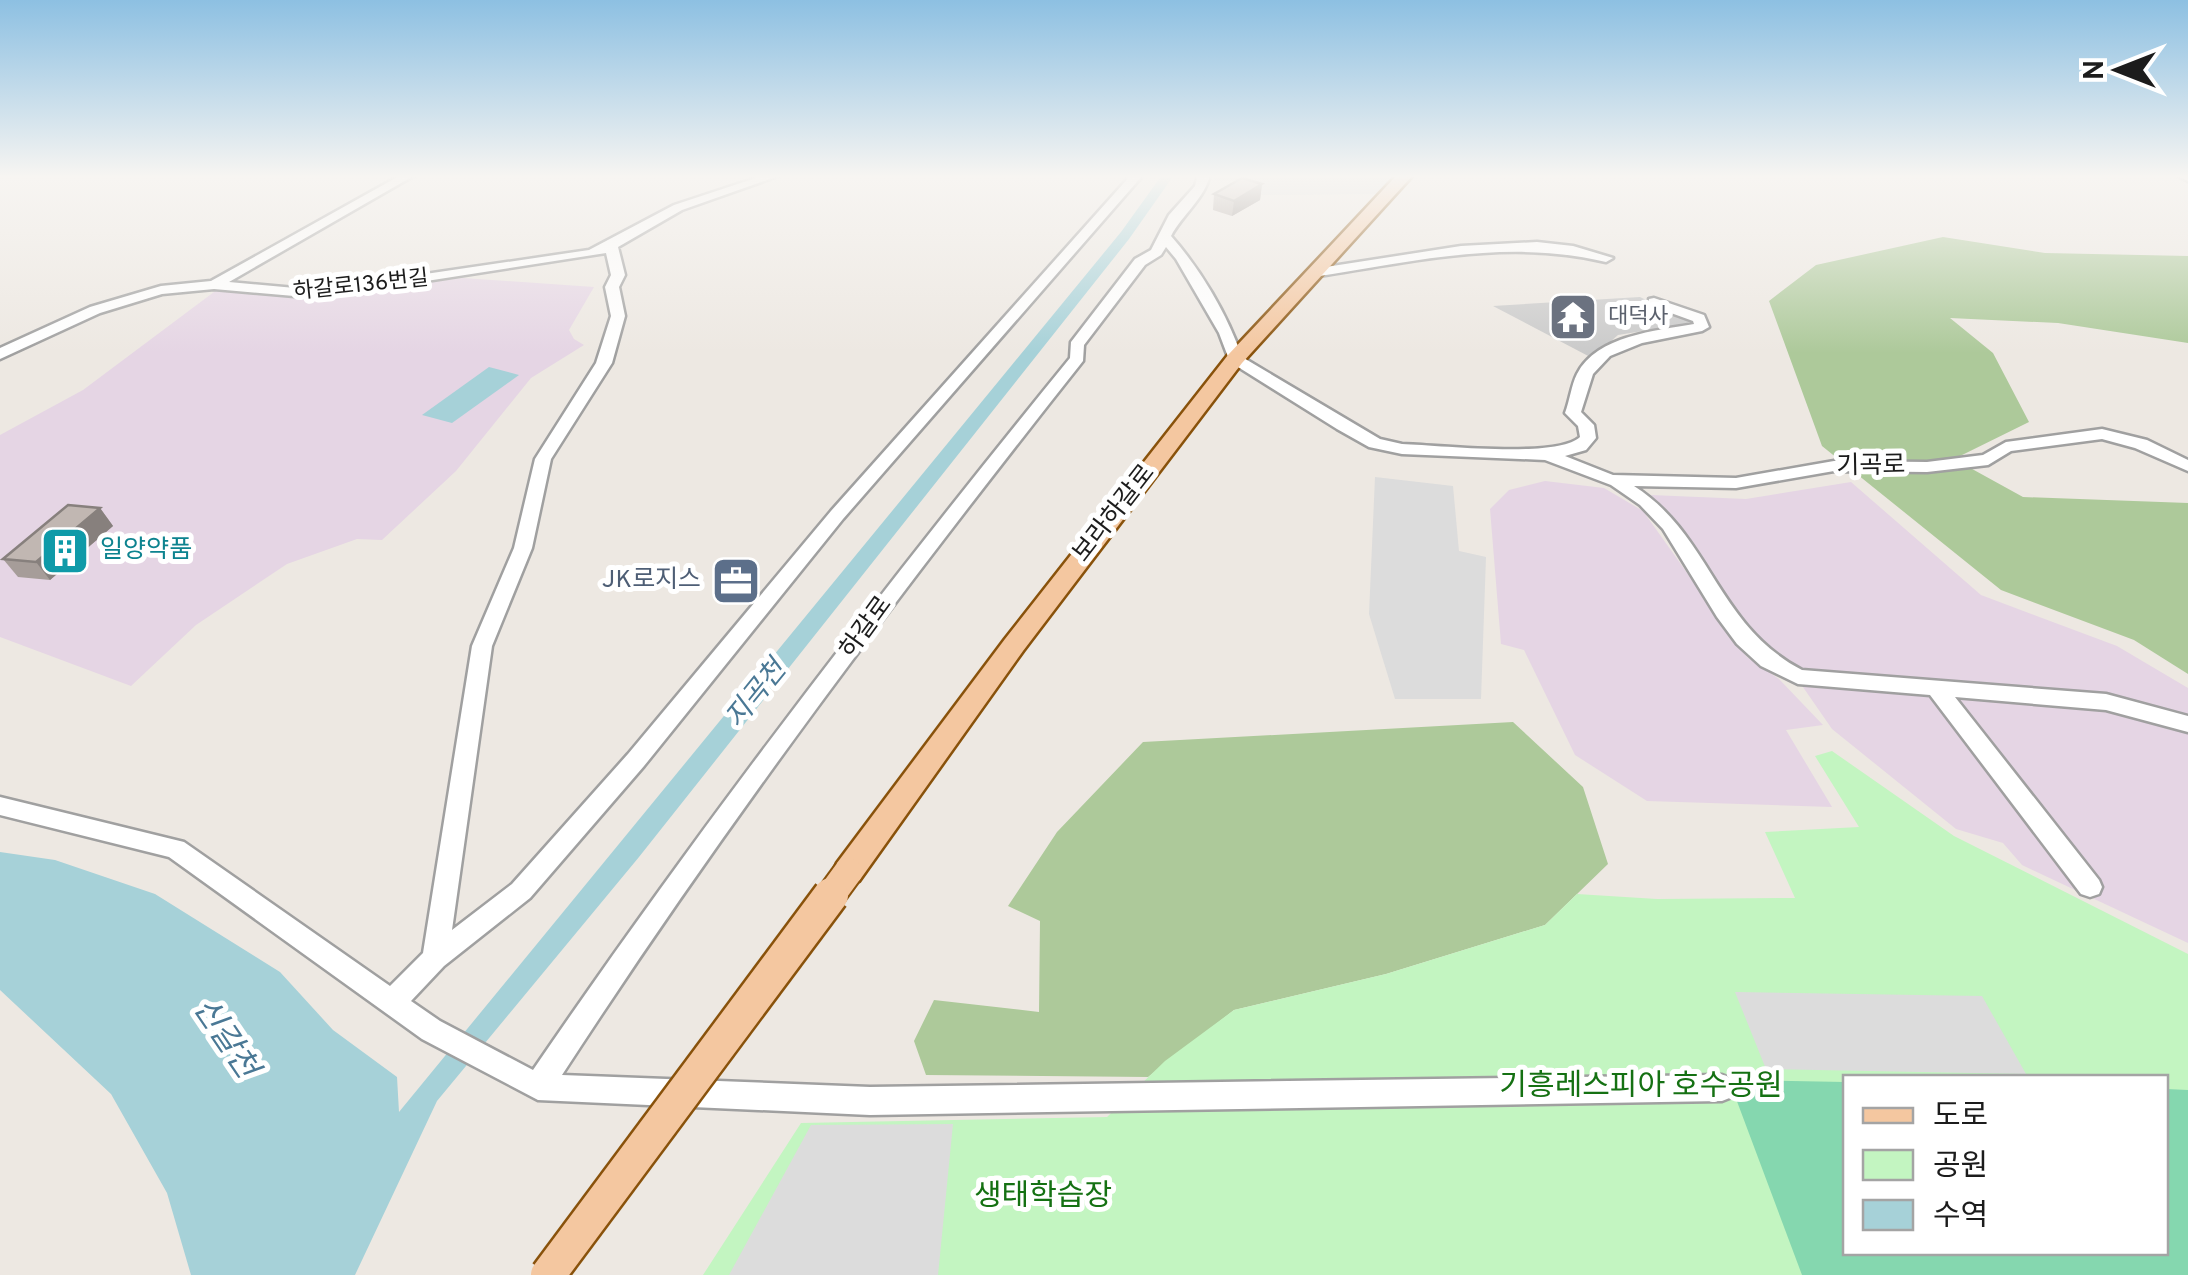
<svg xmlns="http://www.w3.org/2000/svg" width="2188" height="1275" font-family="Overpass,'Noto Sans KR',sans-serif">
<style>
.industrial{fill:#e5d5e4}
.religious{fill:#cacaca}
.forest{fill:#adc99a}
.park{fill:#c3f5c1;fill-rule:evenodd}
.pitch{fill:#85d7af}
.parking{fill:#dcdcdc}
.water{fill:#a6d1d8}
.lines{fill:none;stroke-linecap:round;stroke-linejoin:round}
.minor-casing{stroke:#a0a0a0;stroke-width:5}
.major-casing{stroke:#89520b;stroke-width:5}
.minor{fill:#fff;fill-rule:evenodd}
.major{fill:#f4c7a0;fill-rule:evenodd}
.major-bridge-far1-casing{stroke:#89520b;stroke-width:32;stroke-linecap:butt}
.major-bridge-casing{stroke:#89520b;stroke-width:39;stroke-linecap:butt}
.major-bridge-far1{stroke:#f4c7a0;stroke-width:28}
.major-bridge{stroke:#f4c7a0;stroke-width:34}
.wall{fill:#a69d99}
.shaded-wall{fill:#87807d}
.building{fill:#c1b7b2;stroke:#87807d;stroke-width:2.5}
.labels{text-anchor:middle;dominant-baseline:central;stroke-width:10;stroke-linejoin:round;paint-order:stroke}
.far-street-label{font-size:22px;fill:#1c1c1c;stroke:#fff}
.far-worship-label{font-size:22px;fill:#5b616d;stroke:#fff;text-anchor:start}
.street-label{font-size:25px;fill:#1c1c1c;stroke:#fff}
.culture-label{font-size:25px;fill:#0d838f;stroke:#fff;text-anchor:start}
.service-label{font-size:25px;fill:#4e5e75;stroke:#fff;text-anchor:end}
.water-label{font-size:28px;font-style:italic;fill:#4a7895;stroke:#fff}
.near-park-label{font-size:30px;fill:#157113;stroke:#fff}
.near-water-label{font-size:32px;font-style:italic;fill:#4a7895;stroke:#fff}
</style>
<rect width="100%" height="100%" fill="#ede8e2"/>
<!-- industrial -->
<g class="industrial">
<polygon points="463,278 594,287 569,330 574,339 584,345 531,378 456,471 382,540 357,539 287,564 196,625 131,686 0,637 0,435 83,390 218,289 316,296"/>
<polygon points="1545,481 1604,488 1643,511 1747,657 1779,679 1823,725 1786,730 1832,807 1647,801 1575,755 1524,650 1501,644 1490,509 1509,490"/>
<polygon points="1851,482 1981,595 2117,646 2188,688 2188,943 2022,865 2003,843 1956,829 1832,729 1787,664 1760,645 1675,520 1651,495 1746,499"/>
</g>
<!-- religious -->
<polygon class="religious" points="1640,297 1693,323 1618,335 1592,358 1493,306"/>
<!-- forest -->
<g class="forest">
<polygon points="1943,237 2045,253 2188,256 2188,343 2058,323 1950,318 1993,353 2029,422 1954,459 2023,497 2188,503 2188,674 2134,640 2001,590 1822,446 1769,301 1816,265"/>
<polygon points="1513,722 1583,787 1608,864 1545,925 1386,974 1234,1010 1148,1077 926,1075 914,1041 934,1000 1039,1012 1040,921 1008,906 1057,832 1143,742"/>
</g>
<!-- park -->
<path class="park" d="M 1832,751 L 1954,836 L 2188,954 L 2188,1275 L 703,1275 L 801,1123 L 1107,1117 L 1165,1061 L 1234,1010 L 1386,974 L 1545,925 L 1577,894 L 1657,899 L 1795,898 L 1765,832 L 1859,827 L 1815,756 ZM 1846,1078 L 2166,1078 L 2166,1252 L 1846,1252 Z"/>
<!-- pitch -->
<polygon class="pitch" points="1729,1080 1845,1082 1846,1252 2166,1252 2166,1089 2188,1090 2188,1275 1802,1275"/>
<!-- parking -->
<g class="parking">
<polygon points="1213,175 1389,175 1398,194 1259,195 1238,180 1214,181"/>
<polygon points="1375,477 1453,486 1459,551 1486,557 1481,699 1395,699 1369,614"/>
<polygon points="1735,992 1982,996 2026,1074 1766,1069"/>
<polygon points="953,1124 938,1275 729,1275 811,1125"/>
</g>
<!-- water -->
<g class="water">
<polygon points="1162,175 1174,175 1129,239 639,857 437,1101 355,1275 191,1275 167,1193 111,1094 0,990 0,852 55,860 155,894 280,972 333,1030 397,1077 399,1112 1121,232"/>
<polygon points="489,367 519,375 452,423 422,415"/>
</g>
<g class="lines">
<!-- minor casing -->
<g class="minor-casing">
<g id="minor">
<path d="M 401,175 L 415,175 L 229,282 L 317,290 L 589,250 L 674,205 L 765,175 L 781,175 L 682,210 L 618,247 L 625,275 L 619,287 L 625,316 L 612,363 L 551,459 L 532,548 L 492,646 L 452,930 L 512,884 L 628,754 L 831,511 L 1131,175 L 1143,175 L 843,519 L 644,766 L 530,898 L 444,966 L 411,1001 L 440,1021 L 533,1070 C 701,824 882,589 1070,358 L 1071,342 L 1135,259 L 1151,250 L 1169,215 L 1195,186 L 1198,175 L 1210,175 C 1205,198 1182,215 1171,236 C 1201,270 1227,314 1242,357 L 1380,439 L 1402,444 C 1438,445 1557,459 1580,437 L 1578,426 L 1565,413 C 1570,400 1571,386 1577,374 C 1597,335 1656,331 1694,324 L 1693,321 L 1649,305 L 1649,299 L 1654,298 L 1704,315 L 1709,327 L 1702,331 L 1642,343 L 1610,356 L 1593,374 L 1581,412 L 1594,425 L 1596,438 L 1586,450 L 1565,456 L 1613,475 L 1736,478 L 1834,461 L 1927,462 L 1983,455 L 2006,442 L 2102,429 L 2147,440 L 2188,460 L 2188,471 L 2135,448 L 2102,439 L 2011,451 L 1988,465 L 1927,472 L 1834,471 L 1736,488 L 1634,486 C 1711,535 1716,625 1802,670 L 2106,694 L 2188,716 L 2188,732 L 2106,710 L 1955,697 L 2099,880 L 2102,887 L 2099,894 L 2090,897 L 2081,894 L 1930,695 L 1798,684 L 1761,666 L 1737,644 L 1717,617 L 1663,529 L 1640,505 L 1611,485 L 1545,460 L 1402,454 L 1369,447 L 1337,429 L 1230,362 L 1219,333 L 1176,259 L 1166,247 L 1161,255 L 1145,265 L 1084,345 L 1083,361 C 900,592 723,827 562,1075 L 870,1087 L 1722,1075 L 1732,1079 L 1736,1088 L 1732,1097 L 1722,1101 L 870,1115 L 538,1100 L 422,1039 L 169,857 L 0,815 L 0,797 L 184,842 L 390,986 L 423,953 L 472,646 L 514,548 L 535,459 L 596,363 L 611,316 L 605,287 L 611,275 L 606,253 L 317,298 L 214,289 L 162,294 L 100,313 L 0,359 L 0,348 L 90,307 L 161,286 L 211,281 Z"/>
<polygon points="2176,175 2188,175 2188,181"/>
<path d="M 1537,242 L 1573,246 L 1613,258 L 1606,262 C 1508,238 1411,262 1313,277 L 1306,273 L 1313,269 L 1461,246 Z"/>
</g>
</g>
<!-- major casing -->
<g class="major-casing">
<polygon id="major" points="1397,175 1413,175 1242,363 1023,651 859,881 848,885 837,881 833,872 837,863 1005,639 1228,355"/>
</g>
<!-- minor -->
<use href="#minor" class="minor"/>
<!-- major -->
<use href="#major" class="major"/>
<!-- major-bridge-far1 casing -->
<g class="major-bridge-far1-casing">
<polyline id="major-bridge-far1" points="829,898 848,872"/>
</g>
<!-- major-bridge casing -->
<g class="major-bridge-casing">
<polyline id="major-bridge" points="548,1275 831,895"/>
</g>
<!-- major-bridge-far1 -->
<use href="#major-bridge-far1" class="major-bridge-far1"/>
<!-- major-bridge -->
<use href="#major-bridge" class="major-bridge"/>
</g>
<!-- wall -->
<g class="wall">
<polygon points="1262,184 1260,200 1232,216 1213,210 1214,194"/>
<polygon points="100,508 113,526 50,580 18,577 3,559"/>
</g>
<!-- shaded-wall -->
<g class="shaded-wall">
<polygon points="1262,184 1260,200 1232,216 1234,201"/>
<polygon points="100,508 113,526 50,580 36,562"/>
</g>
<!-- building -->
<g class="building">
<polygon points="1242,178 1262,184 1234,201 1214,194"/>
<polygon points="68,505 100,508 36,562 3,559"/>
</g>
<!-- sky -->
<linearGradient id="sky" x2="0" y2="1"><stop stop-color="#8dc0e2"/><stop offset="0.5" stop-color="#f7f5f2"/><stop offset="1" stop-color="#f7f5f2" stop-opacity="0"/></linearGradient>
<rect width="2188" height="353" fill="url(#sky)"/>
<!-- icons -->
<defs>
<g id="temple-square" transform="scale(2.5)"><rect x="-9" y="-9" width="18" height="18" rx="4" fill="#6b7280" stroke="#fff"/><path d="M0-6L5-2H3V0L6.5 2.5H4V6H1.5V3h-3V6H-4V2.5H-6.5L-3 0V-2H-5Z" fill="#fff"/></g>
<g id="building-square" transform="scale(2.5)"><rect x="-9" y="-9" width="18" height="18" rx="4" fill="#0f9aa8" stroke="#fff"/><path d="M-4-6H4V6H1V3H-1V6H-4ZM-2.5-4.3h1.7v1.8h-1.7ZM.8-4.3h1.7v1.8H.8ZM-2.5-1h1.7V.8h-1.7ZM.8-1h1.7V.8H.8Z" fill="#fff"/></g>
<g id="office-square" transform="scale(2.5)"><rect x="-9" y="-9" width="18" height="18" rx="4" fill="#5c6f8a" stroke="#fff"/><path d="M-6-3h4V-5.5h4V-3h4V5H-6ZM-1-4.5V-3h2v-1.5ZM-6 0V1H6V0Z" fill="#fff"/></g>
</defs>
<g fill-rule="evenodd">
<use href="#temple-square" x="1573" y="317"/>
<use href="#building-square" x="65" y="551"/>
<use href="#office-square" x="736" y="581"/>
</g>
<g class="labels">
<!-- far-street labels -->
<g class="far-street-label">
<text transform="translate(361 286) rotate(-6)">하갈로136번길</text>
</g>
<!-- far-worship labels -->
<g class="far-worship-label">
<text x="1608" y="317">대덕사</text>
</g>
<!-- street labels -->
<g class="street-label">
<text transform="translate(1871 467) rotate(-1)">기곡로</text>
<text transform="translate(1115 514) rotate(-52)">보라하갈로</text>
<text transform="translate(867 628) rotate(-54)">하갈로</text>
</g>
<!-- culture labels -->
<g class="culture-label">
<text x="100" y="551">일양약품</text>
</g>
<!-- service labels -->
<g class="service-label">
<text x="701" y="581">JK로지스</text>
</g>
<!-- water labels -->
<g class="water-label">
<text transform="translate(757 695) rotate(-51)">지곡천</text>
</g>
<!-- near-park labels -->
<g class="near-park-label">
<text x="1641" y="1087">기흥레스피아 호수공원</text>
<text x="1043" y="1197">생태학습장</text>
</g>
<!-- near-water labels -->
<g class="near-water-label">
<text transform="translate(224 1039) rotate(56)">신갈천</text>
</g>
</g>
<!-- legend -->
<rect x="1843" y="1075" width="325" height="180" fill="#ffffff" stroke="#a4a4a4" stroke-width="2.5"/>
<rect x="1863" y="1108" width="50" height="15" fill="#f4c7a0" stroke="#a4a4a4" stroke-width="2.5"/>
<text x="1933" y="1125" font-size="30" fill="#1c1c1c">도로</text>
<rect x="1863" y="1150" width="50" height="30" fill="#c3f5c1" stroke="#a4a4a4" stroke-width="2.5"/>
<text x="1933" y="1175" font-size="30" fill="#1c1c1c">공원</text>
<rect x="1863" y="1200" width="50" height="30" fill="#a6d1d8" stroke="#a4a4a4" stroke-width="2.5"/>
<text x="1933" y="1225" font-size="30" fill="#1c1c1c">수역</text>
<!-- north arrow -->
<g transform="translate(2118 70) rotate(270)" stroke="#ffffff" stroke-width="8" paint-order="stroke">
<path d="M0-8L18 38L0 25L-18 38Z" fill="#1c1c1c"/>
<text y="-15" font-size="28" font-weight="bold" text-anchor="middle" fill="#1c1c1c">N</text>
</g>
</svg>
